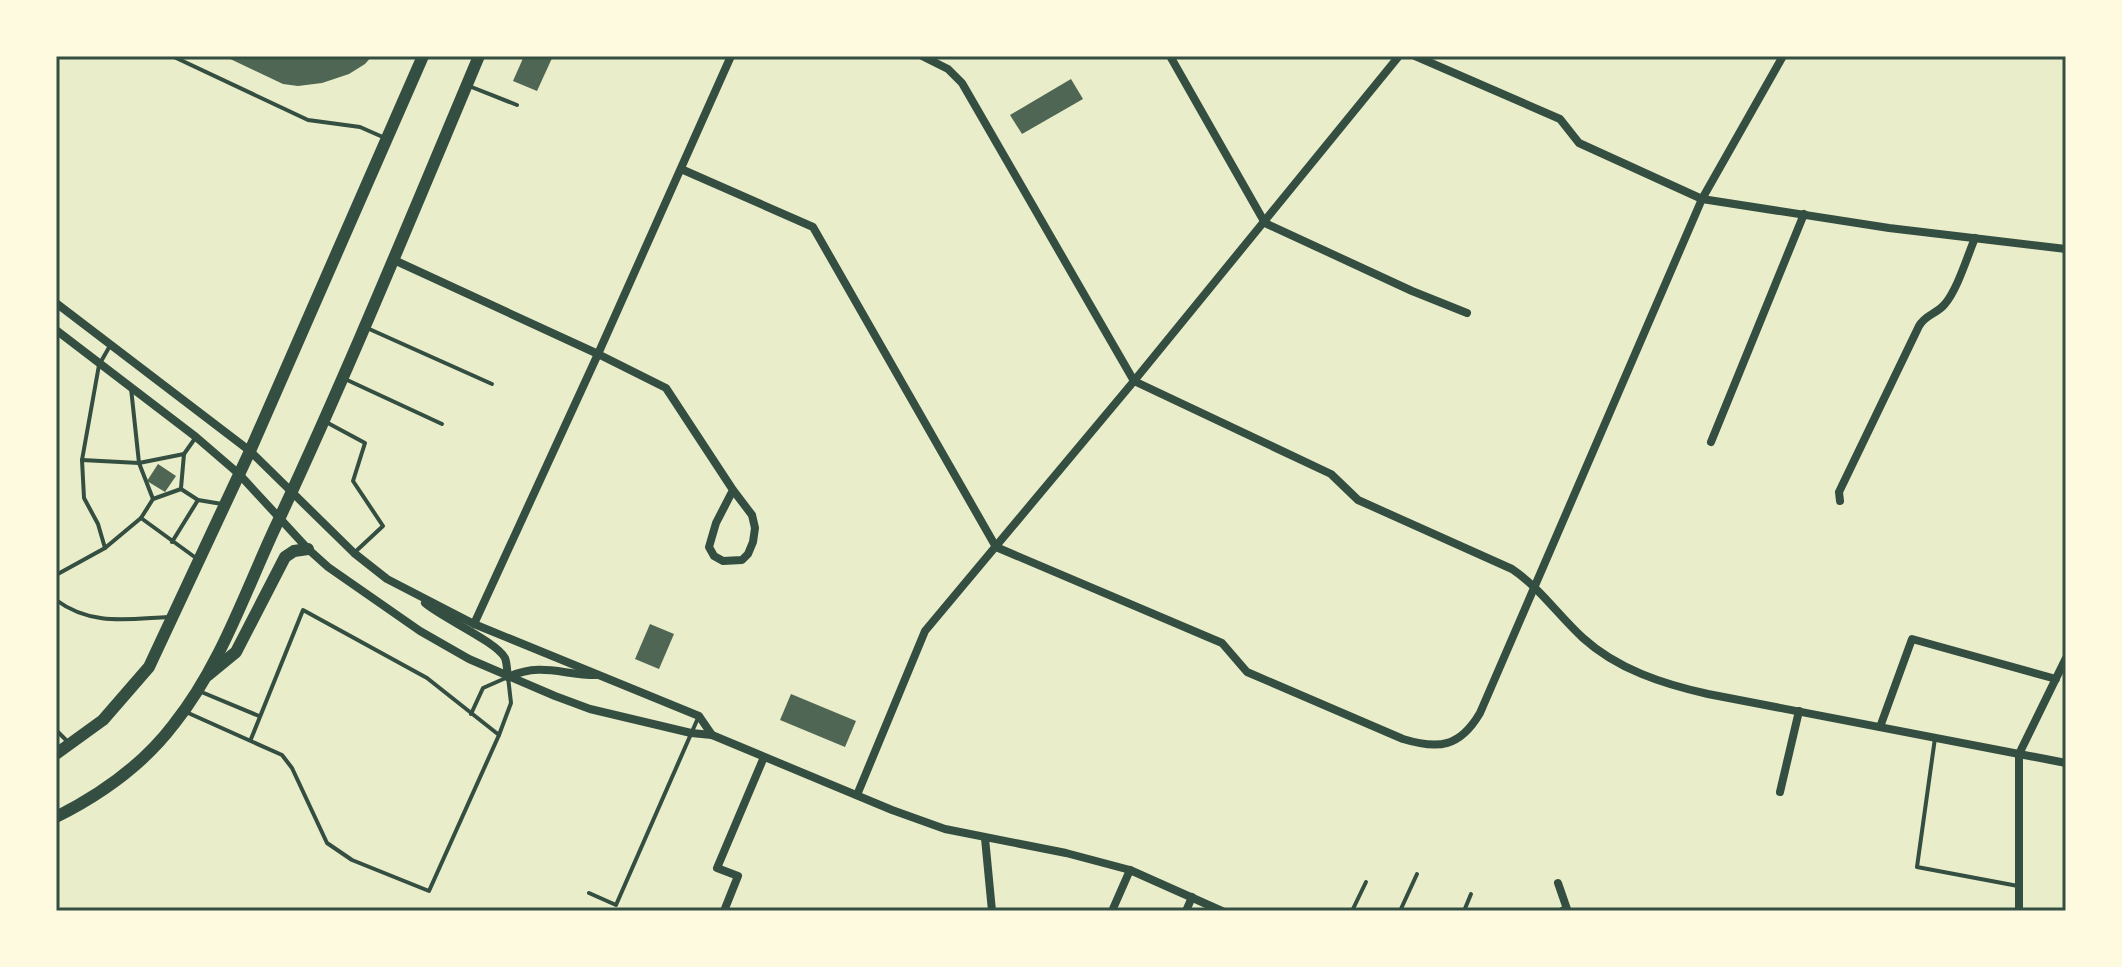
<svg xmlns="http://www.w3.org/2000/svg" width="2122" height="967" font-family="Jost,sans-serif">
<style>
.building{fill:#4f6655}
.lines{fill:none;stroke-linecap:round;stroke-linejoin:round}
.service{stroke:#344e41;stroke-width:4}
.minor{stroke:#344e41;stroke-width:8}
.primary{stroke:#344e41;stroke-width:12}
.neatline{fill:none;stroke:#344e41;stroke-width:3}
</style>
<rect width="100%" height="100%" fill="#e9edc9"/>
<!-- building -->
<g class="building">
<polygon points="224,56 372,56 365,64 349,74 322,83 298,86 283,84"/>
<polygon points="524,56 553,56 537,91 513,81"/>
<polygon points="1071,79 1083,99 1022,134 1010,115"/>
<polygon points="158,464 176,476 165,492 147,481"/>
<polygon points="650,624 674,634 659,669 635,659"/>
<polygon points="791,694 856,721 845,747 780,720"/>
</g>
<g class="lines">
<!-- service -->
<g class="service">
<polyline points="172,56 308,120 360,127 385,138"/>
<polyline points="469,86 517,105"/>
<polyline points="367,328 492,384"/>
<polyline points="345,379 442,424"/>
<polyline points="131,388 139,463 153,499"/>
<polyline points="326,422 365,443 353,481 383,526 354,553"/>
<polyline points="82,460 139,463 184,454 196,437"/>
<polyline points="181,488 184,454"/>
<polyline points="141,518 153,499 181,489 198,500 222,504"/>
<polyline points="172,542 198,500"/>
<polyline points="105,548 98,524 84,498 82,460 99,365 111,344"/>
<polyline points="56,575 105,548 141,518 196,558"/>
<path d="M 56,600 C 91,626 127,619 168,617"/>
<polyline points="199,691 259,716"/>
<polyline points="186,712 282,755 292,768 327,843 352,860 429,891 499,735 427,678 303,610 251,739"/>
<polyline points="471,714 483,688 508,677 511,703 499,735"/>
<polyline points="56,730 68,742"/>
<polyline points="1935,738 1917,867 2018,886"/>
<polyline points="589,893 616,905 698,718"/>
<polyline points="1352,911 1366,882"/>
<polyline points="1400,911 1417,874"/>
<polyline points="1464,911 1471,894"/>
</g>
<!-- minor -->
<g class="minor">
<path d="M 922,56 L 948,69 L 962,83 L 1134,381 L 1331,474 L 1358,500 L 1512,569 C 1540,588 1558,615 1583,638 C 1617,669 1663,684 1708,694 L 2066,763"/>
<polyline points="1170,56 1265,223 1412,291 1467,313"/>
<polyline points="1415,56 1560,119 1579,143 1702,199 1889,228 2066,249"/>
<path d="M 681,169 L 813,227 L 996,547 L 1222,643 L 1247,672 L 1403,739 C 1439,750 1460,747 1480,713 L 1702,199 L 1783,56"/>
<polyline points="394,260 598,354 666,388 733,490 752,515 755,528 753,542 748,554 742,560 723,561 714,556 709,547 716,523 733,490"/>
<polyline points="56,303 250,451 354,553 387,579 474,624 699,716 712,735"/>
<polyline points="56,330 196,437 239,474 308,549 328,567 420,631 469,659 555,696 590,709 691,733 712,735 892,810 945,829 1066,853 1130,870 1222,911"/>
<polyline points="1711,442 1804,214"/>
<path d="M 1840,501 L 1839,492 L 1919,326 C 1925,315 1936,314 1944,305 C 1957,291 1967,257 1975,238"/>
<path d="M 425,603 C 442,618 497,642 505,658 C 507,663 507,671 508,677 C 542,662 562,675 596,675"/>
<polyline points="474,624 598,354 731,56"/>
<polyline points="1880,727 1912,639 2056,679"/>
<polyline points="1780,792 1799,711"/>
<polyline points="857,795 925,631 1134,381 1399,56"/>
<polyline points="985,838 992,911"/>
<polyline points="1558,883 1567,909 1562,911"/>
<polyline points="724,911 738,876 717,868 764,757"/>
<polyline points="1112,911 1130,870"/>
<polyline points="1186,911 1192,897"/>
<polyline points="2019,911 2019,754 2066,658"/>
</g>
<!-- primary -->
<g class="primary">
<polyline points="208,675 236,652 285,557 294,551 308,549"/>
<polyline points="56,754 103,720 149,667 250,451 423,56"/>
<path d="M 56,817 C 102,794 143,765 174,724 C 219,668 244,595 274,530 C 347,374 412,215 479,56"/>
</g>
</g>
<!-- border -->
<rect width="2122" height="967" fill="none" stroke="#fefae0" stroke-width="116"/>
<rect x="58" y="58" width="2006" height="851" class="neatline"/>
</svg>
